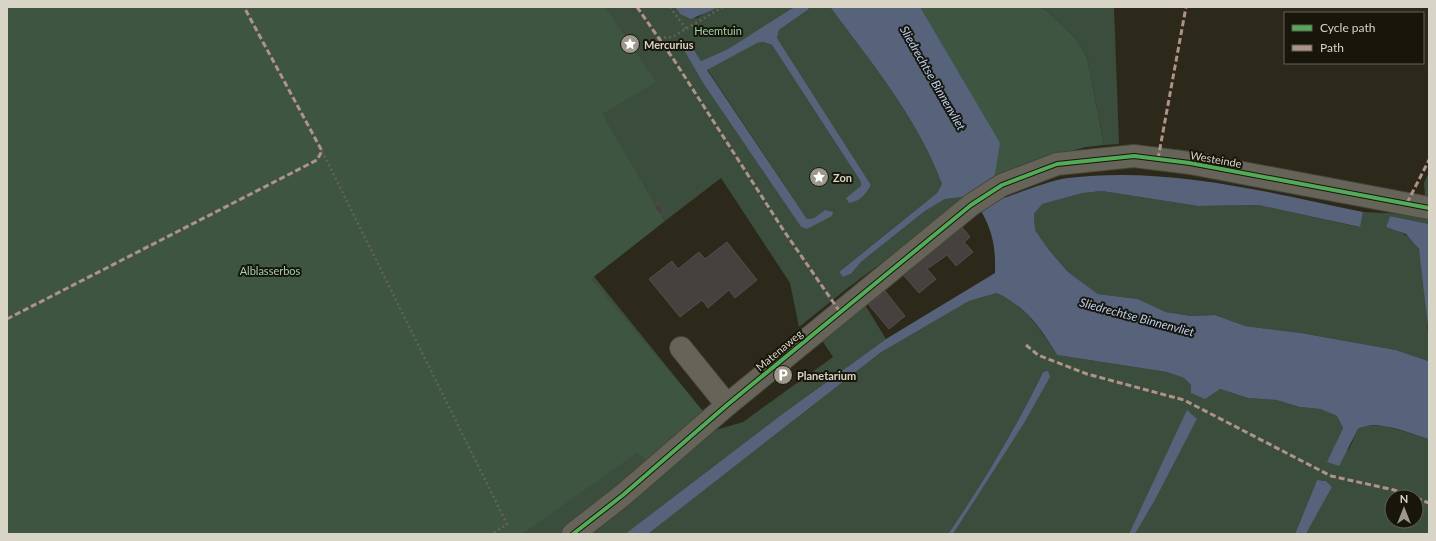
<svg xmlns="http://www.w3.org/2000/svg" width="1436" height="541" font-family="Lato,sans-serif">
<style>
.green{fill:#3b4e3d;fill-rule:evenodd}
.forest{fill:#3e5541}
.water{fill:#56637a}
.building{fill:#46413e;stroke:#554e4c}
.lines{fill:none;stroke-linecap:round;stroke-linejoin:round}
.minor-casing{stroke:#474439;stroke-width:24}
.path{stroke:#646258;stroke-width:2.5;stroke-dasharray:2 3;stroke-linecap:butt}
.minor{stroke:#666459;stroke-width:22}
.quiet{stroke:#af9288;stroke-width:3;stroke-dasharray:6 3;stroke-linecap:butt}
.cycleway-casing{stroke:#18150a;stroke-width:6}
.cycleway{stroke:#51ab58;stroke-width:4}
.labels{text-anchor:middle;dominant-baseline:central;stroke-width:4;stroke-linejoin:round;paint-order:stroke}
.park-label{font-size:11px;fill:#9fd2ab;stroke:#18150a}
.poi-label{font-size:11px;font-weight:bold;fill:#d9d5c6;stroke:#18150a;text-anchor:start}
.street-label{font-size:11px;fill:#d9d5c6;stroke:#18150a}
.water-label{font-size:12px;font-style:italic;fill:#b8cef5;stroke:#18150a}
</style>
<rect width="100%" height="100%" fill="#2c281a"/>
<!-- green -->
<g class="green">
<path d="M 7,7 L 675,7 L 680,14 L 697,18 L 707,11 L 719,7 L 794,7 L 728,49 L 701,61 L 694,50 L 687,47 L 705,86 L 801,227 L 807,229 L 825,210 L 814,218 L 807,219 L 707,69 L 756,43 L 763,42 L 772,45 L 861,182 L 862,186 L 871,185 L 777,38 L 779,30 L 809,9 L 808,7 L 830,7 C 871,62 918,119 942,184 L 937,193 L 839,272 L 843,277 L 851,274 L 861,262 L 925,211 L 945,199 L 972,196 L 849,287 L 799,327 L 790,283 L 721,178 L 665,221 L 609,127 L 520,185 L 706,415 L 560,534 L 7,534 Z"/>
<polygon points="1040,7 1114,7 1119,144 1104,145 1087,57 1077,40 1047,11"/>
<polygon points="1429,172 1429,198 1425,197 1424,183"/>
<path d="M 1102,191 L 1198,206 L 1258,205 L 1359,227 L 1363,212 L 1429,215 L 1429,224 L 1390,216 L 1386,227 C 1399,230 1411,236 1418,248 C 1423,256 1431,351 1428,361 L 1396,350 L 1301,333 L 1245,326 L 1215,315 L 1191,316 L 1166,312 L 1138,299 L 1098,294 L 1068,272 L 1049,250 L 1035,230 L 1034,214 L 1041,204 L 1083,193 Z"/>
<path d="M 997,293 C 1026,307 1040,328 1057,355 L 1167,372 L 1184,378 L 1191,385 L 1220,389 L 1248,398 L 1276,400 L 1300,407 L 1320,409 L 1337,416 L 1343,428 L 1328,461 L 1349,449 L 1358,429 L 1364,426 L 1386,426 L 1429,439 L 1429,534 L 1306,534 L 1332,487 L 1326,481 L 1317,480 L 1295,534 L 1135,534 L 1155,500 L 1197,419 L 1129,534 L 953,534 L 1046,384 L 1043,372 C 1016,428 983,483 948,534 L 648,534 L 880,353 L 969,301 ZM 1392,497 L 1416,497 L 1416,521 L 1392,521 Z"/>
<polygon points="862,300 886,339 781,415 625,534 586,534 712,431 743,422 833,357 821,339"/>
</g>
<!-- forest -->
<g class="forest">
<polygon points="7,7 605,7 656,82 602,114 665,221 591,279 707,416 649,462 637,453 522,534 7,534"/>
<polygon points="920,7 1040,7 1047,11 1077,40 1087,57 1104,145 1086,147 1039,159 994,180"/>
</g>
<!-- water -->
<g class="water">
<polygon points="675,7 719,7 691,19 680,14"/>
<path d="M 794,7 L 808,7 L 809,9 L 779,30 L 777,38 L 871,185 C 866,194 859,202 849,203 L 846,198 L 861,186 L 861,182 L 772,45 L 763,42 L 757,43 L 707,70 L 807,219 L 814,218 L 825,210 L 833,212 L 832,216 L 807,229 L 801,227 L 705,86 L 684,50 L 687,46 L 694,50 L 701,61 L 728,49 Z"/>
<path d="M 830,7 L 920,7 L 1000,143 L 994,180 L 1004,198 C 1024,191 1048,181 1068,178 C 1167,166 1267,192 1363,212 L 1360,227 L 1258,205 L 1198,206 L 1102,191 L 1083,193 L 1042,204 L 1034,214 L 1035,230 L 1049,250 L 1068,272 L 1098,294 L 1138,299 L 1166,312 L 1191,316 L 1215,315 L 1245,326 L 1301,333 L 1396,350 L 1428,361 L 1429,358 L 1429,439 C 1410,434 1377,418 1358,429 L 1339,466 L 1327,462 L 1343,428 L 1337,416 L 1320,409 L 1300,407 L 1276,400 L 1248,398 L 1220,389 L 1205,399 L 1191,393 L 1191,385 L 1184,378 L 1167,372 L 1057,355 C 1040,327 1027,308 997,293 L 969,301 L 880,353 L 648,534 L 625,534 L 781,415 L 886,339 L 995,273 C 996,239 990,224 972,196 L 945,199 L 925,211 L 861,262 L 851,274 L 843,277 L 839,272 L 937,193 L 942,184 C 918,119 871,62 830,7 Z"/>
<polygon points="1390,216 1429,224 1429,335 1419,249 1406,234 1386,227"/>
<path d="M 1048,371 L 1050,377 L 1024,423 L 953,534 L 948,534 C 983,483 1016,428 1043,372 Z"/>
<polygon points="1187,410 1197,419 1155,500 1135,534 1129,534"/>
<polygon points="1317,480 1326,481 1332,487 1306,534 1295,534"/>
</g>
<!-- building -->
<g class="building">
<polygon points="658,203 664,210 661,215 654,208"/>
<polygon points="961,226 970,237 964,242 973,252 956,266 947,255 927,269 936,279 919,293 901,272"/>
<polygon points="727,242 757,280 735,298 729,290 708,308 702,300 680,317 649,279 672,261 678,269 699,252 705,259"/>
<polygon points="885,291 905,316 889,329 869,305"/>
</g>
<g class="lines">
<!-- minor casing -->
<g class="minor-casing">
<g id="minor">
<polyline points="681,348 727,405"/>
<polyline points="573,534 623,495 727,405 971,205 1002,185 1057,164 1134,156 1190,163 1429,208"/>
</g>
</g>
<!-- path -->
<g class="path">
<polyline points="670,7 686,29"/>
<polyline points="659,38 672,37 723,7"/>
<polyline points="322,151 507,524 492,534"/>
</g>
<!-- minor -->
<use href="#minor" class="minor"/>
<!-- quiet -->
<g class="quiet">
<polyline points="637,7 674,60 784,231 840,312"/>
<polyline points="1158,159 1186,7"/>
<polyline points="1407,203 1429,160"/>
<polyline points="7,319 317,160 322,151 244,7"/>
<polyline points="1026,345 1038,355 1087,374 1184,400 1331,476 1394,490 1413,497"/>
<polyline points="1416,498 1429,503"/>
</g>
<!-- cycleway casing -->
<g class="cycleway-casing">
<polyline id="cycleway" points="573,534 623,495 727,405 971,205 1002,185 1057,164 1134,156 1190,163 1429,208"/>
</g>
<!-- cycleway -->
<use href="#cycleway" class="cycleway"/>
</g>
<!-- icons -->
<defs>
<g id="sight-disc" transform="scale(1)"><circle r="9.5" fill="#9c988a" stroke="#18150a"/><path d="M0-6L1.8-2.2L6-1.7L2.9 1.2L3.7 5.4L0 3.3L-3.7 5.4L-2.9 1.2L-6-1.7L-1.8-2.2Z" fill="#fff"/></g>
<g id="parking-disc" transform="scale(1)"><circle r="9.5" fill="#9c988a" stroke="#18150a"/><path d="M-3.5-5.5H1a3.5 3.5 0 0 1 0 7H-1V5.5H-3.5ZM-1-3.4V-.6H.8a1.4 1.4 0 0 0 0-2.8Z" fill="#fff"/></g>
</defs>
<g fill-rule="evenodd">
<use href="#sight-disc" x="630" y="44"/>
<use href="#sight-disc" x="819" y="177"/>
<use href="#parking-disc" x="783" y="375"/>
</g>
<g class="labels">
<!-- park labels -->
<g class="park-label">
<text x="718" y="30">Heemtuin</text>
<text x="270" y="270">Alblasserbos</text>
</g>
<!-- poi labels -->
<g class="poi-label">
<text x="644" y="44">Mercurius</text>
<text x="833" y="177">Zon</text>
<text x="797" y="375">Planetarium</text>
</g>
<!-- street labels -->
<g class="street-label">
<text transform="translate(1216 159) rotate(10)">Westeinde</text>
<text transform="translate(779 350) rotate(-40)">Matenaweg</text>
</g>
<!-- water labels -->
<g class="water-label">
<text transform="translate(933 78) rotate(60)">Sliedrechtse Binnenvliet</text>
<text transform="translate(1137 317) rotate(15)">Sliedrechtse Binnenvliet</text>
</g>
</g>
<!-- border -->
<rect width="1436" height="541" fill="none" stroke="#d9d5c6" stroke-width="16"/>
<!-- legend -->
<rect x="1284" y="12" width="140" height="52" fill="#18150a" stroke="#656255"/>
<rect x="1292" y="25" width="20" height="6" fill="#51ab58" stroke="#656255"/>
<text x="1320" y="32" font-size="12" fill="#d9d5c6">Cycle path</text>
<rect x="1292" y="45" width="20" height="6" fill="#af9288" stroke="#656255"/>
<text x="1320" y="52" font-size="12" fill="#d9d5c6">Path</text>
<!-- north arrow -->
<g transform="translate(1404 509)"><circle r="19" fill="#18150a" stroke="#656255"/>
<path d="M0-3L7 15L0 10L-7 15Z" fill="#9c988a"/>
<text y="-6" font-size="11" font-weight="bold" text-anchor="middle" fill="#d9d5c6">N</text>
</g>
</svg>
